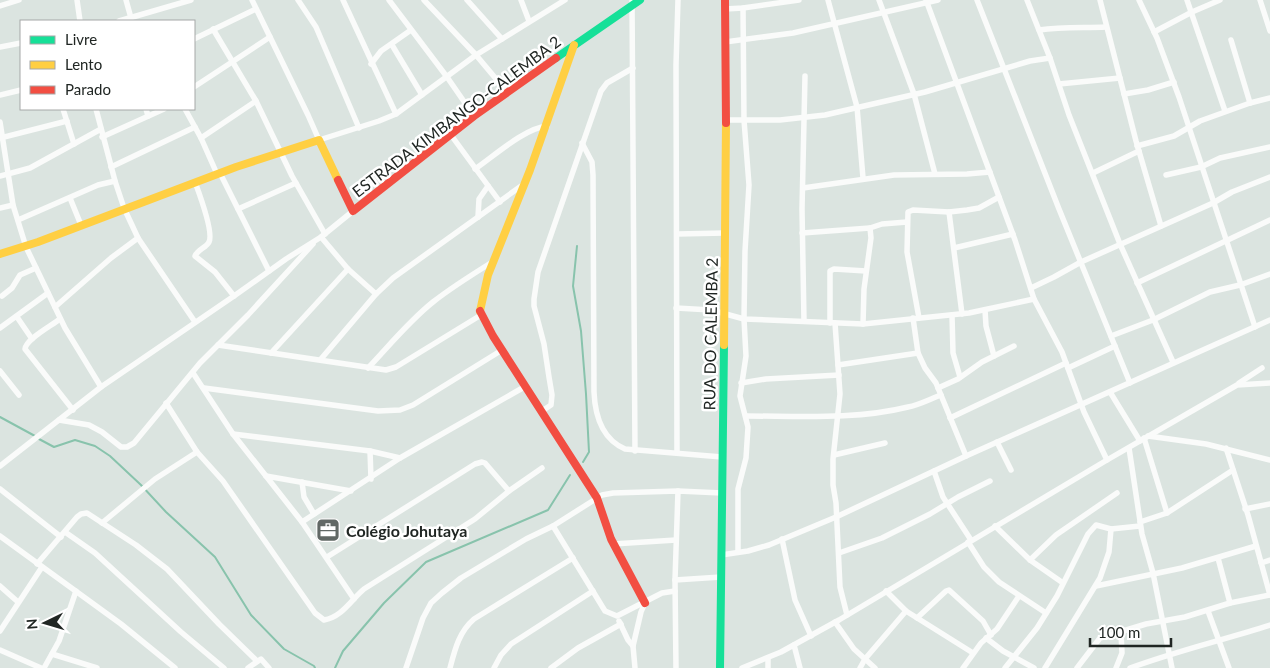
<svg xmlns="http://www.w3.org/2000/svg" width="1270" height="668" font-family="Lato,sans-serif">
<style>
.lines{fill:none;stroke-linecap:round;stroke-linejoin:round}
.stream{stroke:#88c3ac;stroke-width:2}
.street{stroke:#fafbfa;stroke-width:5.5}
.fast{stroke:#16e098;stroke-width:8}
.slow{stroke:#ffcf43;stroke-width:8}
.jam{stroke:#f24e42;stroke-width:8}
.labels{text-anchor:middle;dominant-baseline:central;stroke-width:5;stroke-linejoin:round;paint-order:stroke}
.street-label{font-size:16px;fill:#202623;stroke:#fff}
.poi-label{font-size:16px;font-weight:bold;fill:#202623;stroke:#fff;text-anchor:start}
</style>
<rect width="100%" height="100%" fill="#dbe4e0"/>
<g class="lines">
<!-- stream -->
<g class="stream">
<polyline points="577,246 573,286 581,331 586,394 589,452 583,462"/>
<polyline points="0,417 35,436"/>
<polyline points="39,439 54,447 75,440 95,446 110,456 141,485 166,512 215,557 251,615 284,649 314,666 315,668"/>
<polyline points="335,668 343,651 384,603 426,562 548,510 570,475"/>
</g>
<!-- street -->
<g class="street">
<polyline points="77,0 80,21"/>
<polyline points="126,0 131,18"/>
<polyline points="252,0 308,115 319,140 379,121 396,114 476,55 565,0"/>
<polyline points="298,0 316,27 359,128"/>
<polyline points="343,0 396,114"/>
<polyline points="389,0 447,77 474,116"/>
<polyline points="424,0 476,55 507,92"/>
<polyline points="467,0 502,39"/>
<polyline points="521,0 529,21"/>
<polyline points="632,0 635,451"/>
<polyline points="828,0 857,107 863,178"/>
<polyline points="879,0 914,94 935,174"/>
<polyline points="926,0 1015,240 1034,299 1062,352 1084,412 1107,460"/>
<polyline points="977,0 1059,209 1130,383"/>
<polyline points="1027,0 1050,58 1069,115 1120,244 1173,362"/>
<polyline points="1100,0 1136,141 1161,226"/>
<polyline points="1139,0 1157,38 1179,97 1255,327"/>
<polyline points="1187,0 1225,111"/>
<polyline points="1260,0 1270,31"/>
<polyline points="0,6 19,0"/>
<polyline points="725,9 743,8 799,0"/>
<polyline points="119,21 191,0"/>
<polyline points="213,29 256,101 292,176 325,234"/>
<path d="M 1039,30 C 1062,27 1083,28 1106,27"/>
<polyline points="1154,32 1192,12 1220,0"/>
<polyline points="194,39 256,9"/>
<polyline points="1231,40 1250,103"/>
<polyline points="725,42 793,33 938,0"/>
<polyline points="392,45 422,95"/>
<polyline points="0,47 21,43"/>
<polyline points="371,64 381,51 411,30"/>
<polyline points="1059,84 1120,78"/>
<polyline points="194,87 270,37"/>
<polyline points="1124,94 1148,90 1174,82"/>
<polyline points="0,95 21,90"/>
<polyline points="63,109 74,144"/>
<polyline points="96,109 115,181 124,208 138,238 195,322"/>
<polyline points="146,109 148,116"/>
<polyline points="185,109 201,138 217,174"/>
<polyline points="726,120 780,120 825,115 925,92 1030,61 1050,58"/>
<polyline points="0,122 13,205 26,247 65,328 101,387"/>
<polyline points="451,135 500,202"/>
<polyline points="102,137 164,109"/>
<polyline points="0,138 67,121"/>
<polyline points="201,138 256,101"/>
<path d="M 582,143 L 592,162 L 593,175 L 594,392 C 595,416 602,439 625,449 L 722,457"/>
<polyline points="1137,146 1174,136 1200,121 1250,103 1270,98"/>
<polyline points="111,167 195,127"/>
<path d="M 475,169 C 494,156 525,128 547,126"/>
<polyline points="220,173 269,271"/>
<polyline points="1093,173 1139,151"/>
<polyline points="1166,175 1201,167 1220,158 1270,147"/>
<polyline points="0,176 30,168 101,129"/>
<path d="M 195,182 C 199,193 214,232 209,242 C 206,248 198,249 195,256 L 215,272 L 234,296"/>
<polyline points="803,188 894,175 967,174 990,172"/>
<polyline points="70,198 81,225"/>
<polyline points="0,208 13,205"/>
<polyline points="238,209 296,183"/>
<polyline points="949,212 962,314"/>
<polyline points="478,217 479,199 488,186"/>
<polyline points="18,220 98,185 115,181"/>
<polyline points="870,228 882,224 907,222"/>
<polyline points="802,233 870,228 871,238 864,289 863,324"/>
<polyline points="677,234 725,233"/>
<polyline points="321,237 348,269 376,294"/>
<polyline points="954,248 1013,234"/>
<polyline points="1137,283 1270,220"/>
<polyline points="1031,288 1054,277 1081,262 1213,203 1232,192 1270,177"/>
<polyline points="2,296 12,288 20,275 36,268"/>
<polyline points="55,307 111,258 138,238"/>
<polyline points="676,308 711,310 744,319 863,324 969,313 1034,299"/>
<polyline points="985,310 986,326 994,356"/>
<polyline points="952,315 953,353 960,377"/>
<polyline points="17,317 32,339"/>
<polyline points="913,318 918,353 925,368 936,383 966,456"/>
<polyline points="919,318 907,252 908,212 913,210 949,212 967,210 979,208 999,197"/>
<path d="M 60,319 C 51,326 26,339 25,349 L 73,410"/>
<polyline points="804,321 802,209 805,76"/>
<polyline points="830,323 830,271 834,269 866,271"/>
<polyline points="835,323 840,394 833,459 833,485 836,503 840,587 847,615"/>
<polyline points="0,328 48,293"/>
<polyline points="1111,336 1153,320 1210,292 1240,285 1270,274"/>
<polyline points="218,345 386,370 396,367 481,315"/>
<polyline points="271,353 348,269"/>
<polyline points="321,359 376,294 393,278 524,184"/>
<polyline points="838,365 918,353"/>
<path d="M 368,368 C 389,346 409,321 433,302 C 452,287 473,274 494,261"/>
<polyline points="1068,368 1115,346"/>
<polyline points="0,371 19,395"/>
<polyline points="193,373 233,434 302,522 354,599"/>
<polyline points="741,383 766,379 839,375"/>
<polyline points="1239,383 1262,368"/>
<polyline points="204,388 378,411 400,410 413,405 502,350"/>
<polyline points="938,388 958,379 982,362 1014,346"/>
<polyline points="1110,392 1140,441"/>
<path d="M 166,403 L 197,452 L 223,481 L 315,613 L 324,620 C 342,617 351,600 364,589 L 475,519 L 509,491"/>
<polyline points="542,411 551,405 552,395 549,377 544,344 534,306 534,299 538,272 601,91 607,83 633,68"/>
<path d="M 746,416 C 799,416 856,420 908,407 C 919,405 930,399 941,395"/>
<polyline points="950,418 1066,363"/>
<polyline points="59,420 89,425 102,432 121,447 127,447 134,443 200,363 248,315 313,244"/>
<polyline points="233,434 370,451 400,458"/>
<polyline points="1148,436 1206,444 1270,460"/>
<polyline points="1144,438 1167,513"/>
<polyline points="997,442 1011,470"/>
<polyline points="1129,448 1142,534 1153,573 1172,668"/>
<polyline points="1226,448 1248,515 1270,595"/>
<polyline points="370,451 371,479"/>
<polyline points="677,453 676,65 678,0"/>
<polyline points="834,455 885,443"/>
<polyline points="0,466 101,387 234,296 286,259 321,237 353,211"/>
<polyline points="934,471 943,497 971,540"/>
<polyline points="266,476 351,491"/>
<polyline points="302,482 304,497 314,514"/>
<polyline points="0,489 61,537"/>
<polyline points="1245,509 1270,504"/>
<polyline points="302,522 400,458 526,386"/>
<polyline points="1140,522 1167,513 1233,470"/>
<polyline points="102,523 155,479 197,452"/>
<polyline points="553,526 605,611 617,616 662,593 675,591"/>
<polyline points="995,526 1030,560 1063,583"/>
<polyline points="65,532 95,553 181,632 224,668"/>
<polyline points="0,536 121,624 175,668"/>
<polyline points="782,539 795,600 811,636"/>
<polyline points="968,542 984,567 999,582 1046,613"/>
<polyline points="613,544 676,540"/>
<polyline points="738,552 738,489 746,458 748,427 740,396 746,356 744,319 745,251 749,185 744,120 743,8"/>
<polyline points="839,553 882,538 930,514 958,497 990,481"/>
<polyline points="721,555 748,551 769,545 836,517 966,456 1270,320"/>
<polyline points="327,557 475,464 482,462 485,463 509,491 542,468"/>
<polyline points="1218,558 1230,603"/>
<polyline points="1030,560 1056,535 1117,493"/>
<polyline points="1261,563 1270,560"/>
<polyline points="37,564 77,517 81,514 87,513 136,545 167,569 219,624 257,661"/>
<polyline points="675,580 721,577"/>
<polyline points="0,586 18,602"/>
<polyline points="1096,586 1182,568 1256,546"/>
<polyline points="886,591 906,611 973,653"/>
<polyline points="1208,611 1229,668"/>
<polyline points="917,618 946,591 949,590 983,621 991,635"/>
<polyline points="619,621 628,640 633,646 635,668"/>
<polyline points="835,622 854,649 875,668"/>
<polyline points="0,631 42,567"/>
<polyline points="986,638 1003,651 1034,668"/>
<polyline points="794,645 800,668"/>
<polyline points="633,646 641,612 645,603"/>
<polyline points="0,650 41,668"/>
<polyline points="52,654 97,668"/>
<polyline points="768,659 768,668"/>
<polyline points="44,668 59,641 76,591"/>
<polyline points="248,668 261,659 269,668"/>
<polyline points="406,668 423,618 431,603 442,593 461,578 526,539 553,526 602,495 613,493 678,491 722,493"/>
<path d="M 450,668 C 455,649 459,632 474,619 L 573,558"/>
<polyline points="494,668 501,655 511,644 593,591"/>
<polyline points="551,668 578,648 621,624"/>
<polyline points="676,668 675,580 678,491"/>
<polyline points="742,668 781,652 839,620 1107,460 1237,385 1270,383"/>
<polyline points="860,668 865,659 906,611"/>
<polyline points="963,668 981,643 997,629 1019,596"/>
<polyline points="1005,668 1037,628 1057,596 1088,534 1096,525 1111,529 1140,526"/>
<polyline points="1045,668 1100,578 1109,552 1111,529"/>
<polyline points="1077,668 1100,638 1146,624 1185,617 1230,603 1270,595"/>
<polyline points="1116,668 1122,653 1121,633"/>
<path d="M 1130,668 C 1176,651 1223,640 1270,625"/>
</g>
<!-- fast -->
<g class="fast">
<polyline points="556,58 640,0"/>
<polyline points="720,668 724,345"/>
</g>
<!-- slow -->
<g class="slow">
<polyline points="0,254 38,242 236,167 319,140 338,180"/>
<polyline points="480,311 488,275 530,170 574,45"/>
<polyline points="724,345 726,123"/>
</g>
<!-- jam -->
<g class="jam">
<polyline points="725,0 726,123"/>
<polyline points="338,180 353,211 474,116 556,58"/>
<polyline points="480,311 493,336 597,498 611,539 645,603"/>
</g>
</g>
<!-- icons -->
<defs>
<g id="office-square" transform="scale(1.25)"><rect x="-9" y="-9" width="18" height="18" rx="4" fill="#616865" stroke="#fff"/><path d="M-6-3h4V-5.5h4V-3h4V5H-6ZM-1-4.5V-3h2v-1.5ZM-6 0V1H6V0Z" fill="#fff"/></g>
</defs>
<g fill-rule="evenodd">
<use href="#office-square" x="328" y="530"/>
</g>
<g class="labels">
<!-- street labels -->
<g class="street-label">
<text transform="translate(456 116) rotate(-37)">ESTRADA KIMBANGO-CALEMBA 2</text>
<text transform="translate(710 334) rotate(-89)">RUA DO CALEMBA 2</text>
</g>
<!-- poi labels -->
<g class="poi-label">
<text x="346" y="530">Colégio Johutaya</text>
</g>
</g>
<!-- legend -->
<rect x="20" y="20" width="175" height="90" fill="#ffffff" stroke="#a6a8a7"/>
<rect x="30" y="36" width="25" height="8" fill="#16e098" stroke="#a6a8a7"/>
<text x="65" y="45" font-size="15" fill="#202623">Livre</text>
<rect x="30" y="61" width="25" height="8" fill="#ffcf43" stroke="#a6a8a7"/>
<text x="65" y="70" font-size="15" fill="#202623">Lento</text>
<rect x="30" y="86" width="25" height="8" fill="#f24e42" stroke="#a6a8a7"/>
<text x="65" y="95" font-size="15" fill="#202623">Parado</text>
<!-- north arrow -->
<g transform="translate(45 623) rotate(265)" stroke="#ffffff" stroke-width="4" paint-order="stroke">
<path d="M0-4L9 19L0 12L-9 19Z" fill="#202623"/>
<text y="-8" font-size="14" font-weight="bold" text-anchor="middle" fill="#202623">N</text>
</g>
<!-- scale -->
<path d="M1090 638v8h81v-8" fill="none" stroke="#202623" stroke-width="2.5"/>
<text x="1098" y="638" font-size="15" fill="#202623" stroke="#ffffff" stroke-width="4" paint-order="stroke">100 m</text>
</svg>
